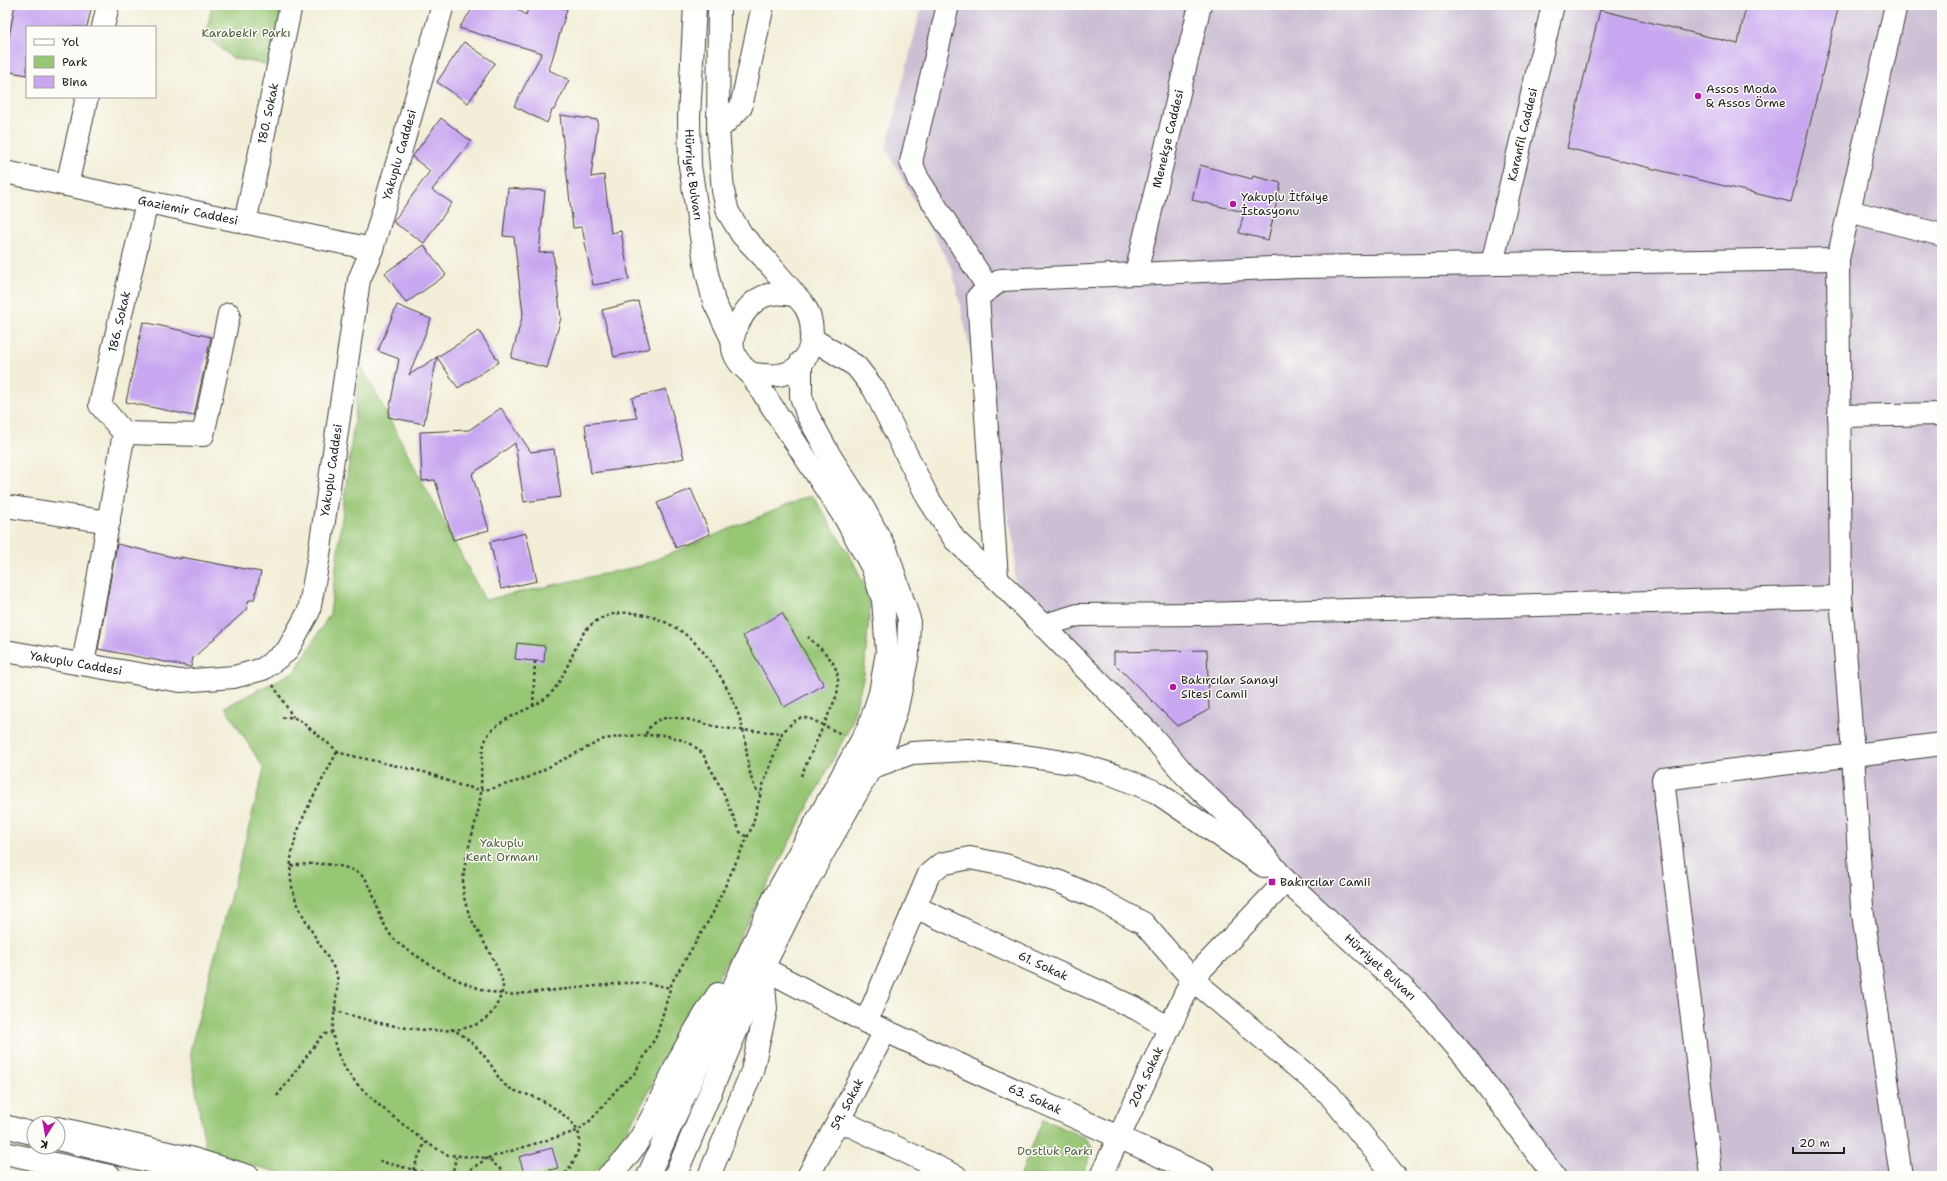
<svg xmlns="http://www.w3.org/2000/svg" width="1947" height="1181" font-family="'Shantell Sans',sans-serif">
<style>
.industrial{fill:#ccbfd4}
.green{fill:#97c675;stroke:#5a7148}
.building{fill:#c8a7f0}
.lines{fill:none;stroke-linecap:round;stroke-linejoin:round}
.minor-casing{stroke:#3c3c38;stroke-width:24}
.major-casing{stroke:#3c3c38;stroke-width:24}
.highway-casing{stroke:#3c3c38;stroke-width:24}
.path{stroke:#3c3c38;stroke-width:2.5;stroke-dasharray:3 3;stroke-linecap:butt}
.minor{stroke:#fff;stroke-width:22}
.major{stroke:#fff;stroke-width:22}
.highway{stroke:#fff;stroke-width:22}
.poi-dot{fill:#b5179e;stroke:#fdfcf7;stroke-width:1.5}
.labels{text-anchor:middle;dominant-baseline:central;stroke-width:3;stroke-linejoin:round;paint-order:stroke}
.park-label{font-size:12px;fill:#4d6040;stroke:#fdfcf7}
.poi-label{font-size:12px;fill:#1c1c1c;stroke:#fdfcf7;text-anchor:start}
.street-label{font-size:12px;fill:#1c1c1c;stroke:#fdfcf7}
</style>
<rect width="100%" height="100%" fill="#fdfcf7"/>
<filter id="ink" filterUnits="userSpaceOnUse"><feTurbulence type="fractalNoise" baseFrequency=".025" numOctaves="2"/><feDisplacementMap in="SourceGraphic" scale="8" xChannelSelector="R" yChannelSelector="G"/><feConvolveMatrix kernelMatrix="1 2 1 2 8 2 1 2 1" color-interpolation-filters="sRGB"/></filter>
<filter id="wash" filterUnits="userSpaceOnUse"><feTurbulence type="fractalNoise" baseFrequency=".012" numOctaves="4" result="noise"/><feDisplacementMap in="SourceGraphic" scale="16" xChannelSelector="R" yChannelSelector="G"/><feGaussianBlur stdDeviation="0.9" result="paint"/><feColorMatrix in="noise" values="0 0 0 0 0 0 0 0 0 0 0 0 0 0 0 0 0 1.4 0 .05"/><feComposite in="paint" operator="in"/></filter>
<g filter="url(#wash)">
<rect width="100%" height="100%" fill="#f2eed8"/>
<!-- industrial -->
<polygon class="industrial" points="922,5 1942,5 1942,1176 1561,1176 1361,942 1014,601 1015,548 952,269 886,149"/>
<!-- green -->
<g class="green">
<polygon points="212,5 282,5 268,65 232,58 206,36"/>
<polygon points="361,365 485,600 640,566 812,495 852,559 864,585 870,606 864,675 851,725 722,971 664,1061 637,1114 606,1162 589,1176 293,1176 206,1153 190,1051 264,769 225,707 295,671 330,614"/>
<polygon points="1043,1119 1087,1139 1094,1149 1082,1176 1020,1176"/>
</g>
<g id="blocks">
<!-- building -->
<g class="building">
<polygon points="15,5 92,5 87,27 27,27 27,75 5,71 5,58"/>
<polygon points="475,5 512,5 526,15 529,5 553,5 567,9 549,70 569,80 554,110 552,110 547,123 514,106 542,53 459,28"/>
<polygon points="1746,5 1839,5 1791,202 1567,148 1600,10 1738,44"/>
<polygon points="464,42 495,63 468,103 437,82"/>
<polygon points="560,115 598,120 591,177 604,175 611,233 621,231 629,279 593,285 582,227 573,228"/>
<polygon points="441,118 471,141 432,190 452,203 424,243 393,222 430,171 412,157"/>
<polygon points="1200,165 1252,179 1253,176 1281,183 1268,240 1239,233 1244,212 1192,200"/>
<polygon points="508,188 545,191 539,253 553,252 561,318 547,368 511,358 523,314 514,237 503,236"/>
<polygon points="424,245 446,275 406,303 385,273"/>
<polygon points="638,301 650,348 614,357 602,310"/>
<polygon points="397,305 431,319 409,375 437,357 424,424 388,417 399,359 378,351"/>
<polygon points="143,322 211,337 194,416 126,402"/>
<polygon points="479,331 499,362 458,388 437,357"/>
<polygon points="666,389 684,458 654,465 591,473 585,424 637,418 632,398"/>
<polygon points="501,408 531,452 554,449 561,497 524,502 515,443 472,474 489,530 453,540 435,480 422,481 420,432 469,430"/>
<polygon points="691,489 710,534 676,548 657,503"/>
<polygon points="526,533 537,581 501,589 490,542"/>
<polygon points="117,544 181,559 181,557 261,572 254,600 249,600 246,610 193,658 191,667 98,649"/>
<polygon points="782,613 824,685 784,707 743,636"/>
<polygon points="517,643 545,646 544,662 515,659"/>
<polygon points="1207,650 1209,710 1177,726 1114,663 1114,652"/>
<polygon points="552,1148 558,1168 525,1176 519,1157"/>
</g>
</g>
</g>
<g filter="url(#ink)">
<use href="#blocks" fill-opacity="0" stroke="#3c3c38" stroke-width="1"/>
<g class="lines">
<!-- minor casing -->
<g class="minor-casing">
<g id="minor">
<polyline points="948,5 911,162 918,179 989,289"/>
<polyline points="1896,5 1838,259 1841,597 1853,754 1862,907 1901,1176"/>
<polyline points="103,27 108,5"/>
<polyline points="718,130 741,107 763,5"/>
<path id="s1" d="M 5,172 L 372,249"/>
<polyline points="67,185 87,97"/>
<polyline points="1849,211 1942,235"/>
<path id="s2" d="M 245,223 L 291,5"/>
<path id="s3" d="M 1492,264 L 1553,5"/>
<path id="s4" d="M 1136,273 L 1200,5"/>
<polyline points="1839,416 1942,414"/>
<polyline points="124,433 203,435 229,314"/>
<polyline points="5,506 109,522"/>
<polyline points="997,579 978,297 1001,280 1296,267 1838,259"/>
<polyline points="1042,626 1078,615 1201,614 1841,597"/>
<path id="s5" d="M 5,651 L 180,681 L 234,677 L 263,669 L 287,651 L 309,611 L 319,555 L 359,280 L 372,249 L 443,5"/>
<path id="s6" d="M 83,664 L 124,433 L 100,405 L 147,202"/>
<polyline points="1286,881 1192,979 1329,1094 1395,1176"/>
<path id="s7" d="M 915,907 L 1137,1009 L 1169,1028"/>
<path id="s8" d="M 763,968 L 866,1022 L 1204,1176"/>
<polyline points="866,1022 929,874 941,864 970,858 1005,865 1060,882 1099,899 1143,923 1192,979 1101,1176"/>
<polyline points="839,1120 956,1176"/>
<path id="s9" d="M 808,1176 L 839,1120 L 885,1031"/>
<polyline points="1711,1176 1663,779 1942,744"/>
</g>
</g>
<!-- major casing -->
<g class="major-casing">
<g id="major">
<path id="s10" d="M 695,5 L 689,117 L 690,166 L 706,269 L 714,302 L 732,339"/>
<path d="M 719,5 L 718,130 L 723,191 L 728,212 L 742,235 L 764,258 L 804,305 C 816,323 815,355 795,369 C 781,378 765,376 750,373"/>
<path id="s11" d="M 811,338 L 856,366 L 874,389 L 928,498 L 955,540 L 997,579 L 1150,734 L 1186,776 L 1242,829 L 1286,881 L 1413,997 L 1468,1060 L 1554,1176"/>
<polyline points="873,767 912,753 968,750 1025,756 1077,764 1114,775 1156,792 1264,866"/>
<polyline points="58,1128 190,1158 248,1176"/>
<path d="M 608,1176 C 644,1146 659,1100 679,1060 C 690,1037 704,1016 718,994"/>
<path d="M 648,1176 L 774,898 L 869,727 L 880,693 L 887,652 L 883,600 L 872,567 L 845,518 L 750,373 C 730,357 728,342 740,320 C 753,296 770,289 796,296"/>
<polyline points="675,1176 763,968 794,905 887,739 897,708 908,654 909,619 887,552 864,509 830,456 807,414 801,396 801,362"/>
<polyline points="709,1176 752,1071 766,1009 763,973"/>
</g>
</g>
<!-- highway casing -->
<g class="highway-casing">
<g id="highway">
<polyline points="5,1126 34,1134"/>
<polyline points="58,1139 153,1162 205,1176"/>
<polyline points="5,1153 110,1176"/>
</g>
</g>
<!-- path -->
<g class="path">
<polyline points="273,685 293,717"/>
<polyline points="533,706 535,661"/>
<polyline points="282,718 288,717 298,719 340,753 428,773 459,785 481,790 490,789 525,779 604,739 625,736 664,735 682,740 693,745 703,754 723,792 740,832 748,838"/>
<path d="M 646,734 C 658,703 700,725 724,728 C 743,731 763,731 782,733"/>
<path d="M 337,752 C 315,796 276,849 296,900 C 306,925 323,948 336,972 L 338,981 L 332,1033 L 337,1052 L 346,1070 L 357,1084 L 380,1106 L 425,1142 L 448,1155 L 488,1158 L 577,1131 L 591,1120 L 618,1088 L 634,1074 L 657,1035 L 672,982 L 712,915 L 752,827 L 763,785 L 782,733 L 793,722 L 800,718 L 809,718 L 843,735"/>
<path d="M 801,776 L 837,695 C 842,664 829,657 808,637"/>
<path d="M 291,866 C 311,862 359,861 369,885 C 377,902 380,923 393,938 C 399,945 409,951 417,956 C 445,976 474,990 508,995 L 625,983 L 646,983 L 671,988"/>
<path d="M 334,1010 C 370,1022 467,1049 493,1011 C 497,1005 503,993 503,986 C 503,979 499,972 496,965 C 484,938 462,914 463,883 C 464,851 479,822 481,790 C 482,772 478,744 492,730 C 506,716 527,711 543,700 C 557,691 565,671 572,656 C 577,645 581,633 591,625 C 618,602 661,615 686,635 C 711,654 734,696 742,726 C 748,744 746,781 760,794"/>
<path d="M 451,1029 C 468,1036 483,1053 493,1068 C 496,1073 499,1079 503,1083 C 512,1093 527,1093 539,1099 C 551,1105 576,1121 579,1135 C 582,1148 572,1167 563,1176"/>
<polyline points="277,1096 321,1037 325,1034 332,1033"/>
<polyline points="379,1161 438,1176"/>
<polyline points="413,1170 425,1142"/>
<polyline points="452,1176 456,1157"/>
<polyline points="460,1176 488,1158 508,1176"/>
</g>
<!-- minor -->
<use href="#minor" class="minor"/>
<!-- major -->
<use href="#major" class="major"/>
<!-- highway -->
<use href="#highway" class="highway"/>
</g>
</g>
<!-- markers -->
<g class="poi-dot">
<circle cx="1698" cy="96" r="4"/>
<circle cx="1233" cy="204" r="4"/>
<circle cx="1173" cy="687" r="4"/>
<rect x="1268" y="878" width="8" height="8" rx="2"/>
</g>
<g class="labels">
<!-- park labels -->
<g class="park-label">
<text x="246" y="33">Karabekir Parkı</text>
<text x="502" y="843">Yakuplu<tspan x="502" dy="14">Kent Ormanı</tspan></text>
<text x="1055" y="1151">Dostluk Parkı</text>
</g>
<!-- poi labels -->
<g class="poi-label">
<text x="1706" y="89">Assos Moda<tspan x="1706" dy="14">&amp; Assos Örme</tspan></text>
<text x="1241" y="197">Yakuplu İtfaiye<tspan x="1241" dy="14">İstasyonu</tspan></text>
<text x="1181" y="680">Bakırcılar Sanayi<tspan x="1181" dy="14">Sitesi Camii</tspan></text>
<text x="1280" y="882">Bakırcılar Camii</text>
</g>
<!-- street labels -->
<g class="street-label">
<text stroke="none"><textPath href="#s2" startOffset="112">180. Sokak</textPath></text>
<text stroke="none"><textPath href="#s3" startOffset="133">Karanfil Caddesi</textPath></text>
<text stroke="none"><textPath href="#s4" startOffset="138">Menekşe Caddesi</textPath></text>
<text stroke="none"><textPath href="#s5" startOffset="804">Yakuplu Caddesi</textPath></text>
<text stroke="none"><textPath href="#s10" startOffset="170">Hürriyet Bulvarı</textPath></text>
<text stroke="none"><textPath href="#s1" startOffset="187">Gaziemir Caddesi</textPath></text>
<text stroke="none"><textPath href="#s6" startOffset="357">186. Sokak</textPath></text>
<text stroke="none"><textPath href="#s5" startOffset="480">Yakuplu Caddesi</textPath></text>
<text stroke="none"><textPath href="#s5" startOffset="72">Yakuplu Caddesi</textPath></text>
<text stroke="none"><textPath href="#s7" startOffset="141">61. Sokak</textPath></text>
<text stroke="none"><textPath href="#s11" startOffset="857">Hürriyet Bulvarı</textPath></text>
<text transform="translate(1146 1077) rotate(-65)">204. Sokak</text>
<text stroke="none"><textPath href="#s8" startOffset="302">63. Sokak</textPath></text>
<text stroke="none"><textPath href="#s9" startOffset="82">59. Sokak</textPath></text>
</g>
</g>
<!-- margin -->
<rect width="1947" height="1181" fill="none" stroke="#fdfcf7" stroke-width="20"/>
<!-- legend -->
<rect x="26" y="26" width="130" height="72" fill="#fdfcf7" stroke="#a3a29f"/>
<rect x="34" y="39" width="20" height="6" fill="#ffffff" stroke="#a3a29f"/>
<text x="62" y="46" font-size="12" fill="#1c1c1c">Yol</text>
<rect x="34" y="56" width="20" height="12" fill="#97c675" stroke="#a3a29f"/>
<text x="62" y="66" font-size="12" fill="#1c1c1c">Park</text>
<rect x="34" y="76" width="20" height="12" fill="#c8a7f0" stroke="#a3a29f"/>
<text x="62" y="86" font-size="12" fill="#1c1c1c">Bina</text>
<!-- north arrow -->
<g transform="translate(46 1135) rotate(191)"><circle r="19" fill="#fdfcf7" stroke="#a3a29f"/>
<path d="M0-3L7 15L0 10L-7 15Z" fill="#b5179e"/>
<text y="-6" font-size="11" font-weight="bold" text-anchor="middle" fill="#1c1c1c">K</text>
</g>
<!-- scale -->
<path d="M1793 1147v6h51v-6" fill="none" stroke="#1c1c1c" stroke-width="2"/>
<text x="1799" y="1147" font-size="12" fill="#1c1c1c" stroke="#fdfcf7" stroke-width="3" paint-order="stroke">20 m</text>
</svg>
